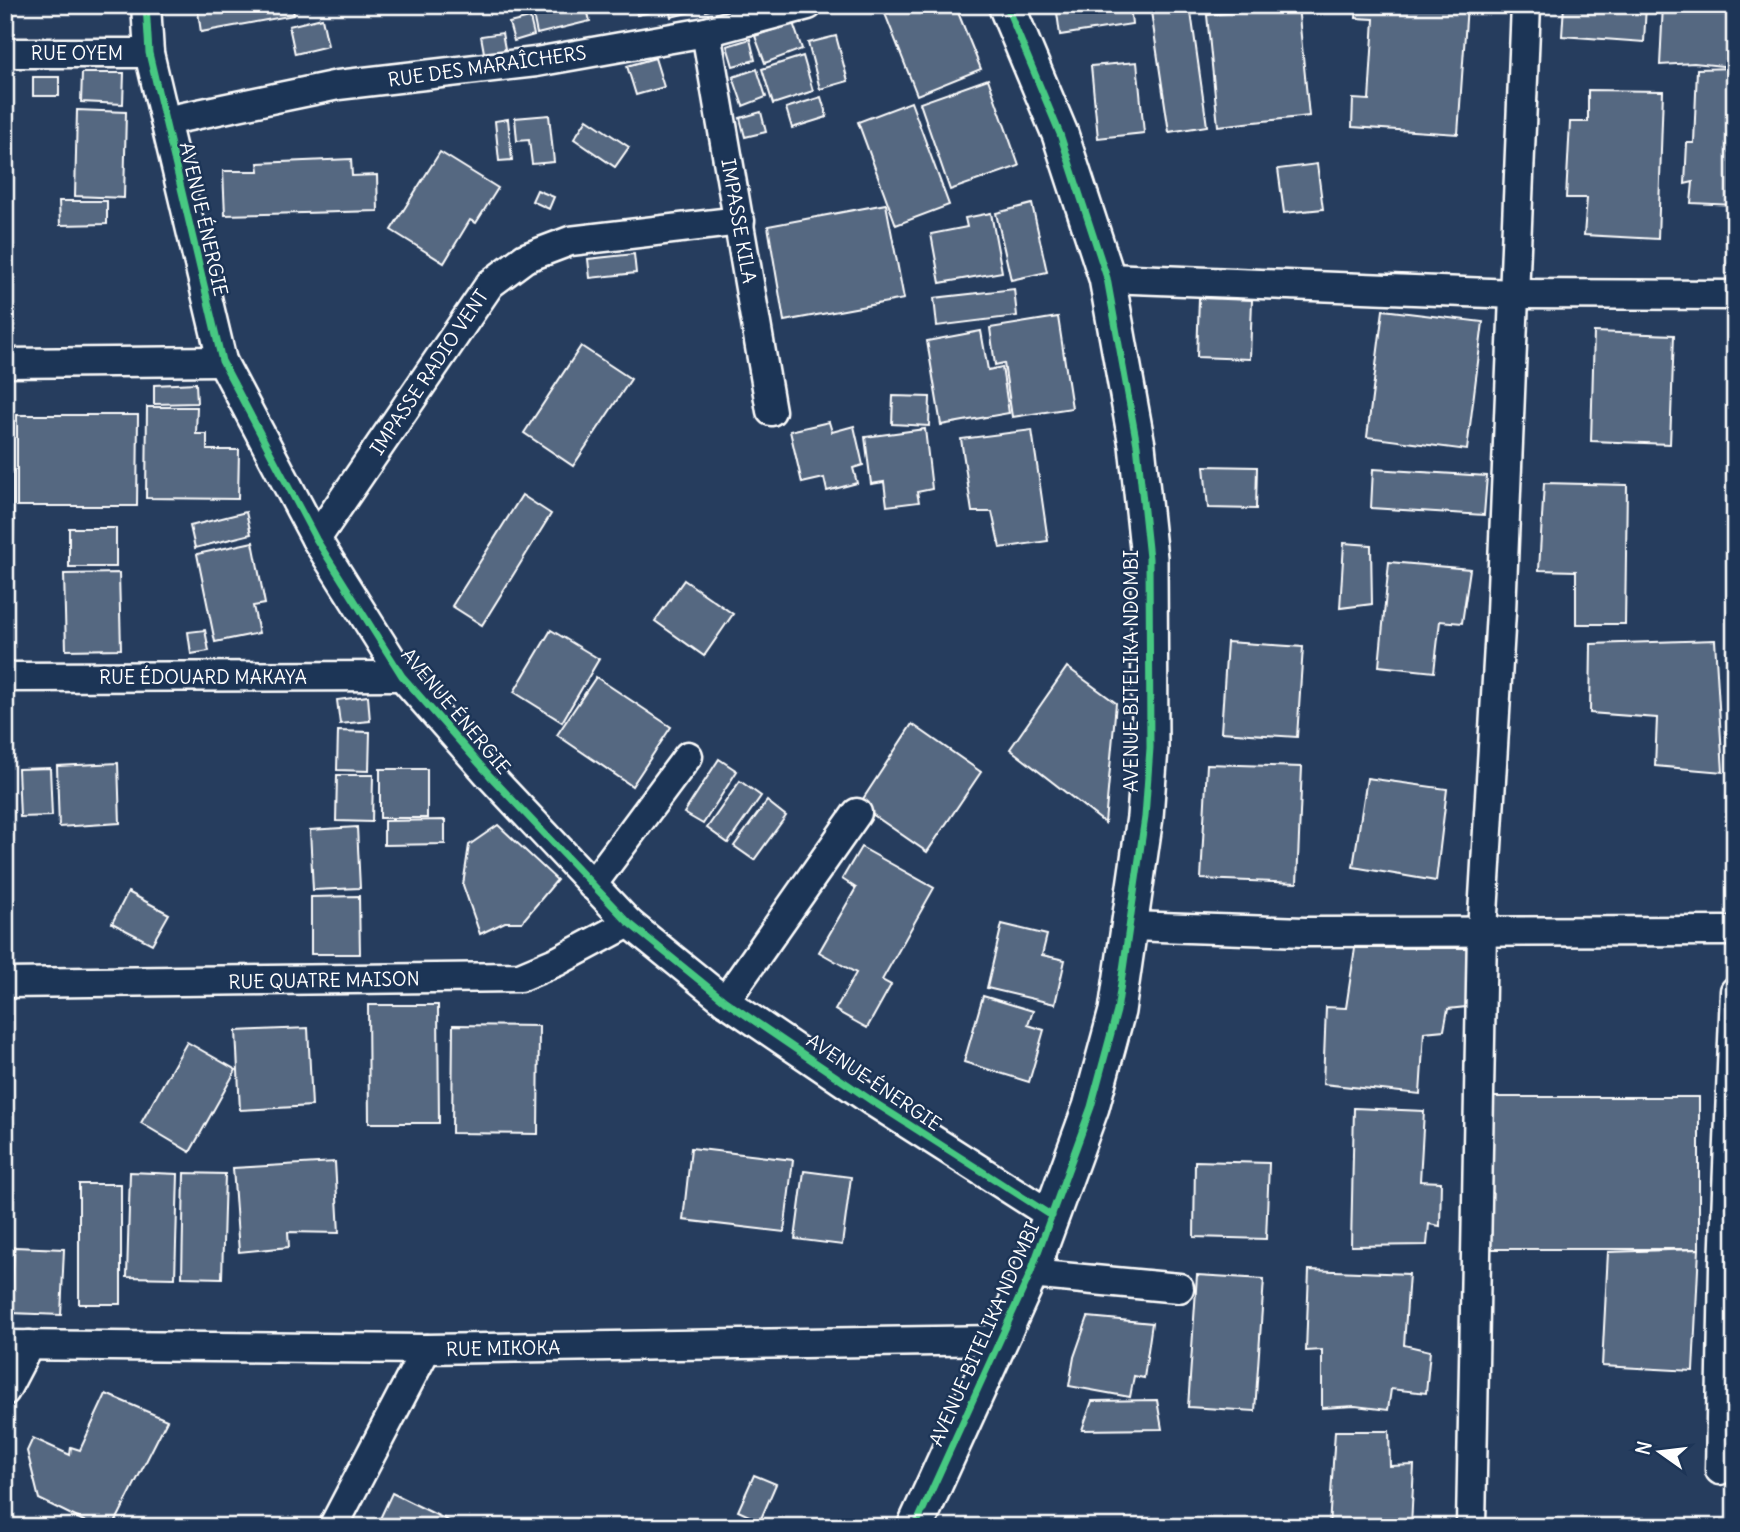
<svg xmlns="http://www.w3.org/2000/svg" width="1740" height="1532" font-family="Delius,sans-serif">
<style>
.building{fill:#556781;stroke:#fff;stroke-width:2}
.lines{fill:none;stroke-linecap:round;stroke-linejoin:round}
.minor-casing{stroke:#fff;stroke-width:33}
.tertiary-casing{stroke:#fff;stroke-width:40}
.minor{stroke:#1d3557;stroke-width:28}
.tertiary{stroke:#1d3557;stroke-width:35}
.cycleway-casing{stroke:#1d3557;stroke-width:11}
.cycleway{stroke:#46c982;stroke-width:7}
.labels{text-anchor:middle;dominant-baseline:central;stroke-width:5;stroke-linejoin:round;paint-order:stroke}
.street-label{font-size:19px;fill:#fff;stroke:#1d3557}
</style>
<rect width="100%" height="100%" fill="#263d5e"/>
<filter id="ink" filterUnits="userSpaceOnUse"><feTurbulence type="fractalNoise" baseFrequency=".0143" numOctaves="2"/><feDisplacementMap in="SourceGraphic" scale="14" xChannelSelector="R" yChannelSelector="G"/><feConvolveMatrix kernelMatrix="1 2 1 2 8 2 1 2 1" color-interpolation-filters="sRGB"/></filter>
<g filter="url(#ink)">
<!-- building -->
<g class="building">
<polygon points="197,5 292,5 294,15 201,32"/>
<polygon points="531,5 586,5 590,21 537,34"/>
<polygon points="635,5 659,5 660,10 637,15"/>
<polygon points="668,5 698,5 699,10 671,17"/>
<polygon points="705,5 731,5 706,11"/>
<polygon points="898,5 955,5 981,69 917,95 884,11"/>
<polygon points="1056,5 1130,5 1132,24 1060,35"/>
<polygon points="1150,5 1190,5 1207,126 1169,132"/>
<polygon points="1357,5 1467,5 1458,134 1352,127 1353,99 1369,100 1374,19 1356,18"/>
<polygon points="1564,5 1646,5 1644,42 1562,36"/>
<polygon points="1663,5 1733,5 1732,67 1694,63 1660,65"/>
<polygon points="1298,6 1309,116 1218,126 1207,15"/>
<polygon points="322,18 328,46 295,54 289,26"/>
<polygon points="530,18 534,35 514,41 509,23"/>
<polygon points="793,23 802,49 765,63 755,36"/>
<polygon points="502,33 506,54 485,58 481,36"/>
<polygon points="836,36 848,81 820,89 808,43"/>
<polygon points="750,39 755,60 733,66 727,46"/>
<polygon points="803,56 813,91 773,104 762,69"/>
<polygon points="655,58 664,87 636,95 627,66"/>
<polygon points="1137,62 1144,133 1098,138 1091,66"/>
<polygon points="1735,68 1735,205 1691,203 1693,182 1685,184 1687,143 1694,143 1697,69"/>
<polygon points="757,69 766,97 743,106 733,77"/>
<polygon points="82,73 124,73 123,104 81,102"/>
<rect x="33" y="77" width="26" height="19"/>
<polygon points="988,79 1019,166 950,190 920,103"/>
<polygon points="1588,90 1663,91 1658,239 1584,235 1587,198 1566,198 1570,122 1588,122"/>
<polygon points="821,97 827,117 792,128 786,108"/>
<polygon points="911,102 949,205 896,225 858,122"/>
<polygon points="77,110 126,112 124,198 75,196"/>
<polygon points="761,112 766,132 745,137 740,118"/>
<polygon points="549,115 554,162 532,164 529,140 517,141 515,118"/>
<polygon points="508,119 512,160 499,161 495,121"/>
<polygon points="587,119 629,147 615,167 574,139"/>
<polygon points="440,152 498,188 476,223 470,220 444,263 391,230"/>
<polygon points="351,159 352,176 377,175 378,211 225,215 223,171 259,171 258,163"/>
<polygon points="1317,164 1323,209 1284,213 1278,169"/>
<polygon points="537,190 554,197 549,209 532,201"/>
<polygon points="59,201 107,201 107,224 60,225"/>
<polygon points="886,204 904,299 784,321 768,226"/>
<polygon points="1032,204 1047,272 1011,280 996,213"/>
<polygon points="991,213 1002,272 940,283 931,234 967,227 965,218"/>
<polygon points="634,254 636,273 590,278 588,259"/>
<polygon points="1014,289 1017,316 937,326 934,298"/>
<polygon points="1199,298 1252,300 1250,359 1197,357"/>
<polygon points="1383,310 1483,322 1467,450 1367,437"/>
<polygon points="1058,317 1072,408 1012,417 1004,363 995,365 990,328"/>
<polygon points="981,331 988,370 1002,367 1009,413 941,425 927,341"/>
<polygon points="1594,332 1674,335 1670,444 1591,441"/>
<polygon points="581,346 631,379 573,466 524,433"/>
<polygon points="196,383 197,403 154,404 154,385"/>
<polygon points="10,385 13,428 5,429 5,386"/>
<polygon points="893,396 930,397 929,426 892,424"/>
<polygon points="147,407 197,407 196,434 207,434 207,450 239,450 238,499 146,498"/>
<polygon points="17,415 138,415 137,506 17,506"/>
<polygon points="829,422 832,432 854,426 863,465 853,468 857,483 827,491 824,478 802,483 790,431"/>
<polygon points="925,429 932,489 917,492 919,502 887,506 884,482 871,484 865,437"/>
<polygon points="1032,430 1048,541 1000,548 992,512 972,512 961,439"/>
<polygon points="5,440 12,440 13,513 5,513"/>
<polygon points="1204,466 1257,467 1256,509 1208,508"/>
<polygon points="1373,469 1487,476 1484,515 1371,508"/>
<polygon points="1544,483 1627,485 1625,624 1576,624 1576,571 1539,570"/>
<polygon points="522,495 551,514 482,625 452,606"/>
<polygon points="246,512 251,534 195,548 190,526"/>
<polygon points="5,519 14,520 12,563 5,563"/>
<rect x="69" y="528" width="47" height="39"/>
<polygon points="253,542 265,604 253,606 259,633 215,642 197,554"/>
<polygon points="1344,543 1371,545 1372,604 1340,608"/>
<polygon points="1389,562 1470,569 1462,623 1440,621 1434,672 1379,666"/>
<polygon points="119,573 121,649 66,650 64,574"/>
<polygon points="684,580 733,614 704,656 655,621"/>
<polygon points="205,630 209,651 191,654 188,632"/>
<polygon points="551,630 599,659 562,722 514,692"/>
<polygon points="1715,640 1723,772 1655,766 1657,718 1590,713 1591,644"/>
<polygon points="1227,642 1303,647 1297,737 1221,732"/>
<polygon points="1067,667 1116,703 1105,823 1010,749"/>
<polygon points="596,677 671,727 632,786 557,735"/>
<polygon points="368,696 370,721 340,724 337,700"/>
<polygon points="912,724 981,772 927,852 859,805"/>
<polygon points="338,731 370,732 369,771 337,770"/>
<polygon points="719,759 737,771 703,824 684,813"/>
<polygon points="118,763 120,823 59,827 57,766"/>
<polygon points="1207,764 1302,767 1297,883 1201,879"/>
<polygon points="50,768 52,816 20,817 18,769"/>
<rect x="380" y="769" width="47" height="49"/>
<polygon points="337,775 373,775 372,822 336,821"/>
<polygon points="1367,778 1447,789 1436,881 1353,867"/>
<polygon points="740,781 761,796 728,843 707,828"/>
<polygon points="767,801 786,816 754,860 734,846"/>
<polygon points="445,820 445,844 384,845 384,821"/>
<polygon points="498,825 557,880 522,922 505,922 480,934 463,885 469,845"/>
<polygon points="357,827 360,888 313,890 310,830"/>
<polygon points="861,847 934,888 882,980 891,985 867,1028 835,1010 856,973 819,952 856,888 842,879"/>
<polygon points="128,892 169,914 152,944 112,923"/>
<polygon points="359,896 360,954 311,954 311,897"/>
<polygon points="1002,924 1047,935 1042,955 1065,960 1055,1004 987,988"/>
<polygon points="1355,948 1470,948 1466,1007 1448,1009 1444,1030 1424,1032 1420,1094 1323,1084 1326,1007 1346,1008"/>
<polygon points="983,996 1033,1011 1028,1025 1044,1030 1029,1082 964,1062"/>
<polygon points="368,1005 438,1005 439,1123 369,1123"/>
<polygon points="453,1025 539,1026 538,1134 452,1133"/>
<polygon points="308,1028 312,1106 240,1110 236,1031"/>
<polygon points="187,1042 236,1070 190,1152 141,1123"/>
<polygon points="1484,1097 1699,1097 1699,1249 1483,1249"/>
<polygon points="1354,1108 1424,1111 1420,1181 1441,1182 1440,1226 1429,1224 1427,1245 1351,1246"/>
<polygon points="691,1148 793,1160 784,1232 683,1220"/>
<polygon points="1195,1161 1269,1163 1266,1239 1194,1237"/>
<polygon points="335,1162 339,1233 288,1232 289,1247 239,1252 233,1168"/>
<polygon points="804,1171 851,1177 842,1245 795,1239"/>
<polygon points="130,1172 178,1174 175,1278 127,1277"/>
<polygon points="184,1173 225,1174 222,1278 182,1277"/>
<rect x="79" y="1184" width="42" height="120"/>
<polygon points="14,1247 64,1249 61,1315 11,1313"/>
<polygon points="1699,1249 1693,1371 1602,1366 1608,1252"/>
<polygon points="1309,1270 1409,1274 1404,1345 1430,1351 1426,1393 1391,1389 1388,1410 1355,1406 1322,1408 1322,1350 1306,1351"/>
<polygon points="1197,1275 1264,1279 1255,1411 1188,1407"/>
<polygon points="1088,1317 1152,1323 1144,1378 1134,1376 1130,1397 1069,1386 1074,1357"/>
<polygon points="106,1394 167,1420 113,1527 96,1527 39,1499 27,1451 33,1438 70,1455 71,1447 80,1450"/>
<polygon points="1157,1400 1162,1429 1082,1430 1092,1401"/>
<polygon points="1335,1431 1389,1431 1390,1466 1414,1465 1411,1527 1329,1527"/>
<polygon points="754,1475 776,1484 760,1521 738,1511"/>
<polygon points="392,1493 461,1527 376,1527"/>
<polygon points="149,1520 162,1527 145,1527"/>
</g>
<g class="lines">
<!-- minor casing -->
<g class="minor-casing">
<g id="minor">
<polyline points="146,5 149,53 222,361 316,539 402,676 490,776 629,923 725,1001 872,1101 1052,1216"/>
<polyline points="706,32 771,411"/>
<polyline points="5,53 149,53"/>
<polyline points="165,121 338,85 536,62 706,32 808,5"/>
<polyline points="1107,278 1515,294 1735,295"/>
<polyline points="5,363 222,361"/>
<polyline points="316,539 490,284 525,258 570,241 740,221"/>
<polyline points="5,677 402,676"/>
<polyline points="592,885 688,756"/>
<polyline points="1131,926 1304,932 1735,931"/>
<polyline points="5,983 520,977 558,961 629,923"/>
<polyline points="725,1001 857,813"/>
<polyline points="1030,1274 1179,1288"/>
<polyline points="5,1345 426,1349 1000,1340"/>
<polyline points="5,1391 29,1345"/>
<polyline points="1720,1470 1724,1267 1735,991"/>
<polyline points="333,1527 426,1349"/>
<polyline points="1471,1527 1482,931 1501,612 1526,5"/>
</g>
</g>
<!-- tertiary casing -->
<g class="tertiary-casing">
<polyline id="tertiary" points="915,1527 1030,1274 1091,1107 1117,1011 1145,817 1150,748 1149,558 1137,445 1107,278 1060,134 1006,5"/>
</g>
<!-- minor -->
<use href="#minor" class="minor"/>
<!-- tertiary -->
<use href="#tertiary" class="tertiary"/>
<!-- cycleway casing -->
<g class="cycleway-casing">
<g id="cycleway">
<polyline points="146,5 149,53 222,361 316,539 402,676 490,776 629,923 725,1001 872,1101 1052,1216"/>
<polyline points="915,1527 1030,1274 1091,1107 1117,1011 1145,817 1150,748 1149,558 1137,445 1107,278 1060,134 1006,5"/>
</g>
</g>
<!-- cycleway -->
<use href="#cycleway" class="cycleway"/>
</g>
</g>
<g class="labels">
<!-- street labels -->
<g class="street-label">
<text x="77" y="53">RUE OYEM</text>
<text transform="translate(487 66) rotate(-8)">RUE DES MARAÎCHERS</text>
<text transform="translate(204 219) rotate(77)">AVENUE ÉNERGIE</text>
<text transform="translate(739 221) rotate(80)">IMPASSE KILA</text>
<text transform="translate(429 372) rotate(-56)">IMPASSE RADIO VENT</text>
<text transform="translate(1131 671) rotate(-90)">AVENUE BITELIKA NDOMBI</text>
<text x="203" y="677">RUE ÉDOUARD MAKAYA</text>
<text transform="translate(456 711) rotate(50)">AVENUE ÉNERGIE</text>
<text transform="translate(324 980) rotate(-1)">RUE QUATRE MAISON</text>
<text transform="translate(874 1082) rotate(34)">AVENUE ÉNERGIE</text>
<text transform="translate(984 1334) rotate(-66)">AVENUE BITELIKA NDOMBI</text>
<text transform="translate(503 1348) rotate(-1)">RUE MIKOKA</text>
</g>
</g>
<!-- margin -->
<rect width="1740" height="1532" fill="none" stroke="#1d3557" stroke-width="28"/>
<rect x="14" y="14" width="1712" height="1504" fill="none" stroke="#fff" stroke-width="2.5" filter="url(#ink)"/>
<!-- north arrow -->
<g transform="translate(1660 1452) rotate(284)" stroke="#1d3557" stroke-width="5" paint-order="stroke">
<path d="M0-5L12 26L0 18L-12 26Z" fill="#ffffff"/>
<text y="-10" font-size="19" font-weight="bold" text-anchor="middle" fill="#ffffff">N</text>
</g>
</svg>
